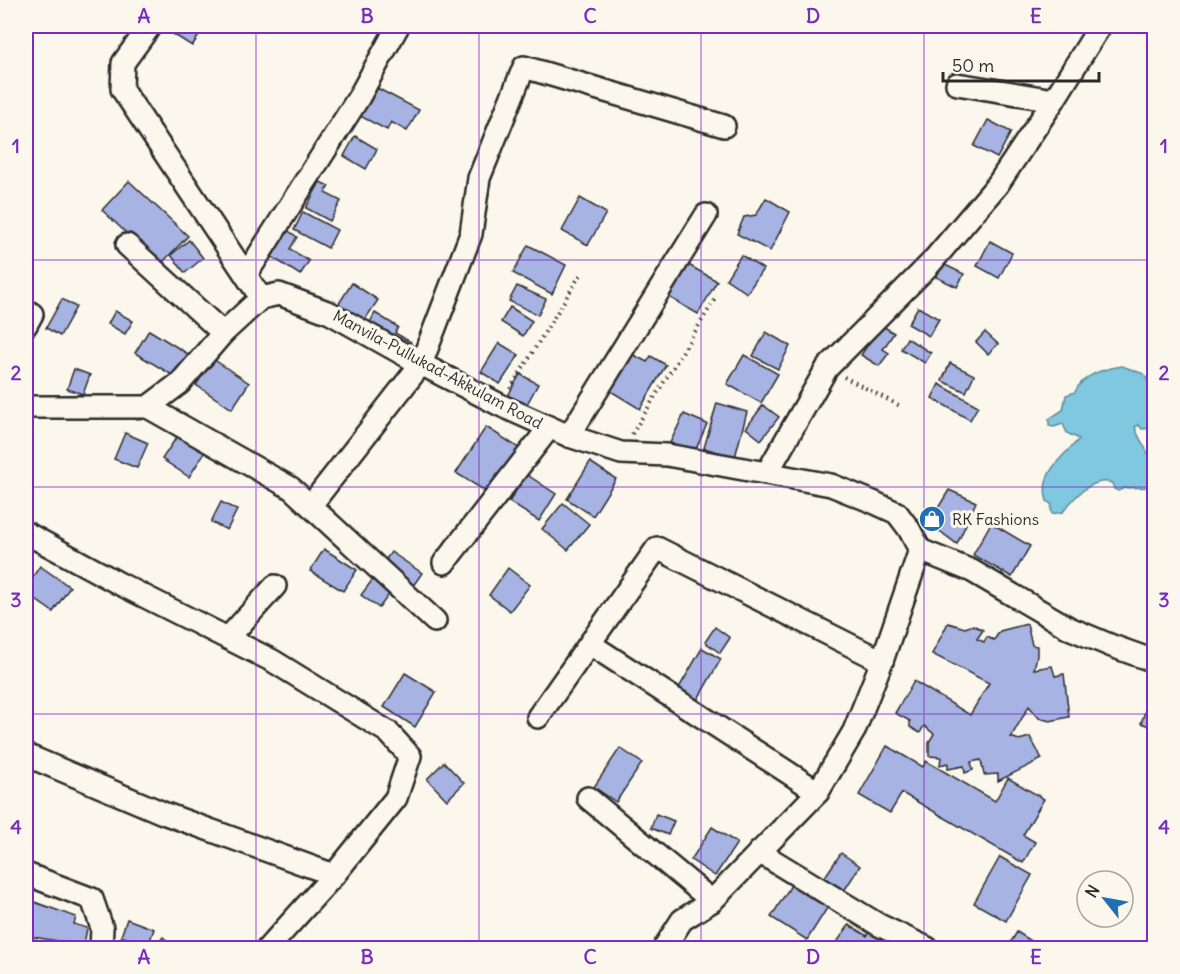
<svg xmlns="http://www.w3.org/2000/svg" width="1180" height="974" font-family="Delius,sans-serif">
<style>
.water{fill:#7fc8e0;stroke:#5d8998;stroke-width:1.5}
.building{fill:#a6b3e3;stroke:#2b2b2b;stroke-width:1.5}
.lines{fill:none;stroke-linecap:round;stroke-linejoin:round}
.minor-casing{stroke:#2b2b2b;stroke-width:26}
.path{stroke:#2b2b2b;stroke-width:4;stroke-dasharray:1.5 4.5;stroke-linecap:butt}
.minor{stroke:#fbf7ec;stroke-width:21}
.grid{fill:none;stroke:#7b2cbf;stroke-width:1.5;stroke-opacity:0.55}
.labels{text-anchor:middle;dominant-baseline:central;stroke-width:6;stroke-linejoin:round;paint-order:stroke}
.street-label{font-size:16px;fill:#2b2b2b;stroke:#fbf7ec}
.poi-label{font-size:16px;fill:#2b2b2b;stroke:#fbf7ec;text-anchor:start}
.neatline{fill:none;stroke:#7b2cbf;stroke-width:2}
.grid-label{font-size:20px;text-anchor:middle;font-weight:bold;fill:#7b2cbf}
</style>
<rect width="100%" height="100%" fill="#fbf7ec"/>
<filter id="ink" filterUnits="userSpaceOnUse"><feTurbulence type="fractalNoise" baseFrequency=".0167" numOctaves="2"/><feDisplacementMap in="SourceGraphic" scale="12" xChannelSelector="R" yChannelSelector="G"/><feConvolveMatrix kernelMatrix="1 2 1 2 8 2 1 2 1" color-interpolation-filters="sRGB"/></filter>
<g filter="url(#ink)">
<!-- water -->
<path class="water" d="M 1122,366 L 1144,374 L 1154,391 L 1153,410 L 1154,428 L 1142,429 L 1139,425 L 1135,427 C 1139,441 1148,450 1153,464 L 1154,464 L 1154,487 L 1125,488 L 1118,491 L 1114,489 L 1112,483 C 1092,476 1074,497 1063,512 L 1052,514 L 1051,509 L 1052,505 L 1047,501 C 1038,473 1063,457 1079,439 L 1067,433 L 1063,424 L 1054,427 L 1049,426 L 1049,419 L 1063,410 L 1066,395 L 1075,392 C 1083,374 1104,369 1122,366 Z"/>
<!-- building -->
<g class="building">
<polygon points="179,26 205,26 192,46 173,34"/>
<polygon points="375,87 419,110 407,131 391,122 387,130 360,116"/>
<polygon points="988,120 1011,132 997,158 974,146"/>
<polygon points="355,136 377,149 366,169 344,156"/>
<polygon points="129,181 188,236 160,265 102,210"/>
<polygon points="320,182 329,186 325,193 341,201 330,221 306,208"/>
<polygon points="580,198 606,213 588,245 562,231"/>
<polygon points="766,198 790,212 770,251 737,234 744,217 756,215"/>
<polygon points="303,212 337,230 328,248 294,230"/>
<polygon points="286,229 297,237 290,249 309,261 300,275 269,255"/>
<polygon points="189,240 203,258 185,273 171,255"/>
<polygon points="990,241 1012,253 999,278 977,266"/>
<polygon points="528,245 566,265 552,294 513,273"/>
<polygon points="741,255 763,269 747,293 726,279"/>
<polygon points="685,263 717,281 698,314 667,296"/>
<polygon points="943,264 964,274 957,287 936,277"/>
<polygon points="352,283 378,300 364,321 338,305"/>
<polygon points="517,286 546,299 538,315 509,301"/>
<polygon points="62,299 76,307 60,336 46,328"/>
<polygon points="510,307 532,321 523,336 501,322"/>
<polygon points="918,307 939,319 929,336 908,324"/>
<polygon points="115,311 133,321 125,334 108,324"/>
<polygon points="375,313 398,327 395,333 411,342 404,354 365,332"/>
<polygon points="881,325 894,333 883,349 889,353 879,366 861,355"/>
<polygon points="149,330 193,357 179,379 135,353"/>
<polygon points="766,332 790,346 778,369 753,356"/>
<polygon points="985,332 998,344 988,354 976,342"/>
<polygon points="907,338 931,353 925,363 901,349"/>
<polygon points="499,343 519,355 500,384 481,372"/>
<polygon points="630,353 647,362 651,356 666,365 640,409 609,390"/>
<polygon points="744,355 778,374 761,403 727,384"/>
<polygon points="213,359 249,383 232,409 196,385"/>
<polygon points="950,363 974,375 966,392 942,381"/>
<polygon points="74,369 90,375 83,394 67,389"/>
<polygon points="520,374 538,384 522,413 504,403"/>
<polygon points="939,384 978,406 970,420 932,398"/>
<polygon points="717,403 747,412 735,457 704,448"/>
<polygon points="763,405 779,417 761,440 746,428"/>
<polygon points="684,414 707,424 693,456 669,445"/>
<polygon points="184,426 210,444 189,477 162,459"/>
<polygon points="486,427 519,448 490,494 456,473"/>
<polygon points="125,433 148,443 137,468 114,459"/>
<polygon points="590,462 616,479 593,516 567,499"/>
<polygon points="526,474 556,494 539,521 509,502"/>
<polygon points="949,490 976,502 957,544 929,523"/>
<polygon points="221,502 237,510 227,530 211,522"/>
<polygon points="563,503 589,524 568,550 542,529"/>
<polygon points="991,523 1030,546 1012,577 973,555"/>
<polygon points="324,549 357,570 343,591 310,571"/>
<polygon points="391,552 422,573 413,586 382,565"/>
<polygon points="40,566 70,587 53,612 26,593 26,587"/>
<polygon points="508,568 530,585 510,611 489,595"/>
<polygon points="373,579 391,592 379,608 361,595"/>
<polygon points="948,623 965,628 973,625 983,630 977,639 984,642 987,637 994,640 1000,631 1027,624 1032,645 1037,646 1037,656 1034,669 1052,666 1055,676 1064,674 1069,717 1050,721 1039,718 1029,706 1011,737 1019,740 1030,737 1042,759 998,781 998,774 984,775 981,760 971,762 973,770 965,773 964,766 948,769 948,763 940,765 941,757 929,756 929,742 934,734 924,726 920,733 910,727 910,721 895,713 914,681 970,715 989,683 932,654"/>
<polygon points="715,627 730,638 720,653 705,642"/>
<polygon points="702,648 721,659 695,704 676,693"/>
<polygon points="405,673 436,692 415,727 384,707"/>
<polygon points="1154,685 1154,728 1141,723"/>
<polygon points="887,746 923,767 926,761 995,801 1008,778 1044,799 1023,835 1035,842 1023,863 902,793 890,813 859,795"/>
<polygon points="620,748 642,763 616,802 594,787"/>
<polygon points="444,762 464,783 447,800 427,779"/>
<polygon points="656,814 674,821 668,835 651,828"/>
<polygon points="712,827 737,843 715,876 691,860"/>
<polygon points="841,853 860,866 844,891 824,878"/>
<polygon points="1000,857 1032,875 1006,921 974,903"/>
<polygon points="793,882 829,905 807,940 771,917"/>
<polygon points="26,899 76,917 74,924 87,928 84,945 26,936"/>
<polygon points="127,919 154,929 148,946 121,936"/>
<polygon points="849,925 867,936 873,926 896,941 890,948 833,948"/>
<polygon points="1017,932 1039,946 1038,948 1007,948"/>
<polygon points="163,937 176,948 154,948"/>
</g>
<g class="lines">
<!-- minor casing -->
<g class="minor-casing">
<g id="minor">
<polyline points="150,26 123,63 122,89 261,298"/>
<polyline points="957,84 1054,100"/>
<polyline points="127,245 223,333"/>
<polyline points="246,275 359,97 398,26"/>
<polyline points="26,310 32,314 26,325"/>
<polyline points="26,407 148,407 180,383 223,333 261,298 279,294 330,313 421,364 500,405 569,436 621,453 667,455 831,485 873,502 897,513 909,529 920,550 882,661 854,731 818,792 712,901 682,920 664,948"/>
<polyline points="148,407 291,488 435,621"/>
<polyline points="569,436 706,215"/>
<polyline points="767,473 827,368 930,264 998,184 1054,100 1100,26"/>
<polyline points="311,505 421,364 471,234 479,178 524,67 724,126"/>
<polyline points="26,533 120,584 273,661 388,732 410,756 396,798 334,875 268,948"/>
<polyline points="920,550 972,571 1069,628 1112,646 1154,661"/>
<polyline points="444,563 549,428"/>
<polyline points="228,638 275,586"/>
<polyline points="590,644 818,792"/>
<polyline points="538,717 657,548 882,661"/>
<polyline points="26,755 163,813 334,875"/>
<polyline points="588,798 712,901"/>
<polyline points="759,852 879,925 927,948"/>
<polyline points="26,874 92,899 102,928 101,948"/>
</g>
</g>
<!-- path -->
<g class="path">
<polyline points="844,377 902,407"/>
<polyline points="510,389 582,272"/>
<polyline points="632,434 717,296"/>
</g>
<!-- minor -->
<use href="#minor" class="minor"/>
</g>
</g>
<!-- grid -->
<path class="grid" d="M 256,26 L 256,948M 479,26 L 479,948M 701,26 L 701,948M 924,26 L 924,948M 26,260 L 1154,260M 26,487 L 1154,487M 26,714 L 1154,714"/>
<!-- icons -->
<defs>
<g id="shop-disc" transform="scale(1.35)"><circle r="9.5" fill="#1f6fb2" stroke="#fbf7ec"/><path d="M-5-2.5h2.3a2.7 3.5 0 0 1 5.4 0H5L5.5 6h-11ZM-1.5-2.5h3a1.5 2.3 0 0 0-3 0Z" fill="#fff"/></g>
</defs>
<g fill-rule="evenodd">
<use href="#shop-disc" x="932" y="519"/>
</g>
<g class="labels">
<!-- street labels -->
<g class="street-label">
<text transform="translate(438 369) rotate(28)">Manvila-Pullukad-Akkulam Road</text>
</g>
<!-- poi labels -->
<g class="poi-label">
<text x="952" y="519">RK Fashions</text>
</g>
</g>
<!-- margin -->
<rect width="1180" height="974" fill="none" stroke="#fbf7ec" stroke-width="66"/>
<!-- north arrow -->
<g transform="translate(1105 899) rotate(301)"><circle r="28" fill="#fbf7ec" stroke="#a8a59f" stroke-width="1.5"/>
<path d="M0-4.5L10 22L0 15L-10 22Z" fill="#1f6fb2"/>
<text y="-9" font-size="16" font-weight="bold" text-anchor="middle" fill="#2b2b2b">N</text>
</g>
<!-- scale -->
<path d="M943 72v9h156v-9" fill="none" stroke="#2b2b2b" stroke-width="3"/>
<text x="952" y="72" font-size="18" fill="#2b2b2b" stroke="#fbf7ec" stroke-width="4.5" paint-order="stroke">50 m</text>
<rect x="33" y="33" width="1114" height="908" class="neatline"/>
<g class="grid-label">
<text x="144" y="23">A</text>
<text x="367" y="23">B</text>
<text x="590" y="23">C</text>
<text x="813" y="23">D</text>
<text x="1036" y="23">E</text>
<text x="16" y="153">1</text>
<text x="1164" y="153">1</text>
<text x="16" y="380">2</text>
<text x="1164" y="380">2</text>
<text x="16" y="607">3</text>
<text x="1164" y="607">3</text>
<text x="16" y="834">4</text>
<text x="1164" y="834">4</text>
<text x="144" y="964">A</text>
<text x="367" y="964">B</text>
<text x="590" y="964">C</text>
<text x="813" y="964">D</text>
<text x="1036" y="964">E</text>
</g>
</svg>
